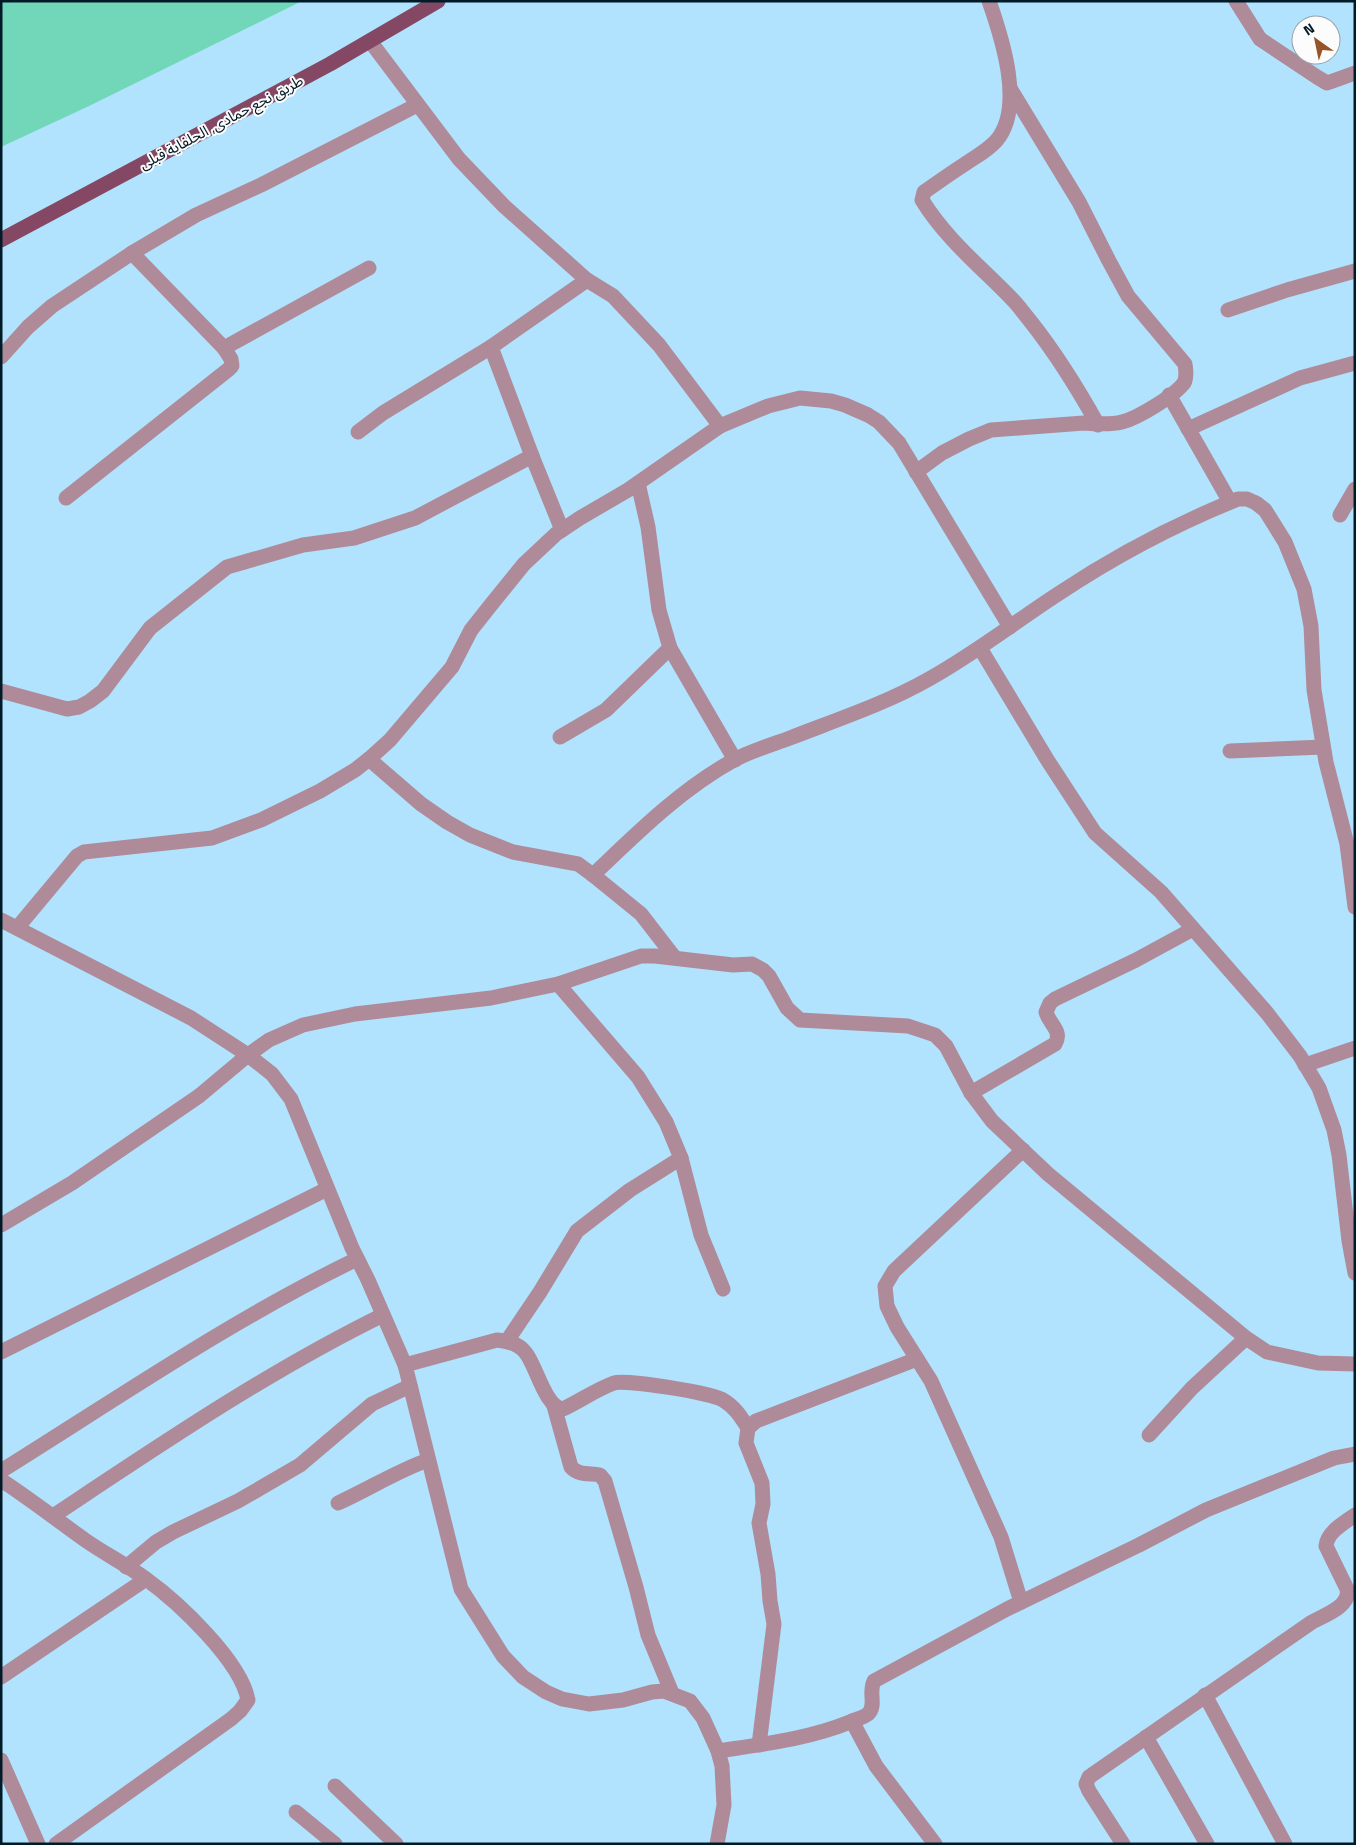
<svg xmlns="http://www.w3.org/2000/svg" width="1356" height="1845" font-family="'Titillium Web','Noto Sans Arabic',sans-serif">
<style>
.water{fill:#72d7b9}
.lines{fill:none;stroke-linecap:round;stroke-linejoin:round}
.street{stroke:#af8b9a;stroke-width:15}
.primary{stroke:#854864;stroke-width:15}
.labels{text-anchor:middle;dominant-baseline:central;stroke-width:4;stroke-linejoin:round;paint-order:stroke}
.street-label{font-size:15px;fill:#001a27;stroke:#fcfcfc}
</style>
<rect width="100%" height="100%" fill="#b1e3fe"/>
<!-- water -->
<polygon class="water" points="1,1 302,1 89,106 1,147"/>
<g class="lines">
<!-- street -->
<g class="street">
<path d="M 989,1 C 1002,38 1025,108 996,141 C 987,151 975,157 965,164 C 951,173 937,183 924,192 L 922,200 C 946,239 981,267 1012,299 C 1019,306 1025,315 1031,322 C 1057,355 1078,389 1098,425"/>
<polyline points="1236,1 1260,39 1317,77 1327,83 1330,82 1355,73"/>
<polyline points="370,41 459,159 504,206 587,280 613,296 659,345 720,426"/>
<polyline points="132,253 224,348 369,268"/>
<polyline points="1228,310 1287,290 1355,271"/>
<polyline points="1,357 28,327 52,306 132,253 196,215 261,185 417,105"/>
<polyline points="1169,395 1230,502"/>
<polyline points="1188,429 1300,378 1355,363"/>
<polyline points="358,432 383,413 491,347"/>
<polyline points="532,456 491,347 587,280"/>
<path d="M 916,472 L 942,453 L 969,439 L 991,430 L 1084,423 C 1096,424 1110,425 1122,422 C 1138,418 1174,396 1184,383 C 1187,377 1186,370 1185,364 L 1128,296 L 1109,261 L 1079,202 L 1011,90"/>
<polyline points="638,483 648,527 659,610 670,648 735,760"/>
<polyline points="66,498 229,369 232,366 231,359 224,348"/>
<polyline points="1340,515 1355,489"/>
<polyline points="980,648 1048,761 1095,833 1161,892 1267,1013 1300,1056 1319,1088 1334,1130 1339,1155 1349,1241 1355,1273"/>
<polyline points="1,691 67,709 79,707 90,701 103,691 150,628 227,567 303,545 354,538 415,518 532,456 562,530"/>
<polyline points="560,737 606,710 670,648"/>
<polyline points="1230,751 1323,747"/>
<polyline points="369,759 421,804 447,822 470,835 513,852 578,864 593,875 641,914 675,958"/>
<path d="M 593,875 C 637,833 680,790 734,760 C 751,751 771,745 790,738 C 836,720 885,704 929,679 C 974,654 1015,622 1058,594 C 1115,556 1176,524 1238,499 L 1247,499 L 1256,503 L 1265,510 L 1285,542 L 1304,589 L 1311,626 L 1314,690 L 1326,762 L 1347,844 L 1355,907"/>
<polyline points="1,920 191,1018 248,1055 272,1074 291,1099 352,1248 368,1280 405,1365 461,1589 503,1656 523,1677 546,1692 562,1699 589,1704 623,1700 652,1692 664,1691 690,1701 703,1718 718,1751 722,1766 724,1805 717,1844"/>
<polyline points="17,928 77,856 84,852 212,838 261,820 320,791 355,770 369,759 390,740 452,667 471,630 490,606 524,564 556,534 580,518 628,490 720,426 768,406 800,398 831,401 845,405 868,415 879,422 899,443 1010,627"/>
<polyline points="558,984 638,1077 666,1122 681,1158 701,1235 723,1289"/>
<polyline points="1305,1065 1355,1048"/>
<path d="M 971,1093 L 1055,1044 C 1063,1031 1049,1024 1046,1012 L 1050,1003 L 1055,999 L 1136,960 L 1193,929"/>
<polyline points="1,1225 72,1183 199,1096 248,1055 269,1040 303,1025 355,1014 491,998 558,984 641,956 655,956 733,965 752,964 763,970 769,976 787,1008 800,1020 908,1026 935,1035 946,1046 971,1093 992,1121 1048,1174 1246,1338 1267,1352 1318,1363 1355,1364"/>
<polyline points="507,1341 540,1292 577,1231 630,1190 681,1158"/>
<polyline points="1,1352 327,1189"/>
<path d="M 405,1365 L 497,1340 C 507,1341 518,1343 525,1352 C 536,1364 545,1408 563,1409 C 580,1401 597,1389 614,1383 C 625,1379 713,1393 723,1400 C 735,1407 741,1417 748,1428"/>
<path d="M 554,1406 L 571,1467 C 579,1476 590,1473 600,1475 L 605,1481 L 636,1587 L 648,1635 L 672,1693"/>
<polyline points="1149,1435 1192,1388 1246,1338"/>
<path d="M 1,1471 C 118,1398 233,1319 357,1259"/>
<path d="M 1,1480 C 30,1499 57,1520 85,1540 C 105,1554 127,1565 146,1579 C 178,1602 241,1661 248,1700 L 240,1711 L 231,1719 L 56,1844"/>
<path d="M 338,1503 C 369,1489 397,1471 428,1460"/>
<path d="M 53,1516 C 160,1445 267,1372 383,1315"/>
<polyline points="126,1567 156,1542 173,1532 238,1501 300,1465 372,1404 410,1386"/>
<polyline points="1021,1602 1001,1537 931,1381 897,1327 887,1306 885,1286 894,1271 1023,1150"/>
<polyline points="1,1677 146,1579"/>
<polyline points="1205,1695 1285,1844"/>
<polyline points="852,1721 876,1766 935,1844"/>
<polyline points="1146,1737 1207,1844"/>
<polyline points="759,1745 774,1624 770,1601 768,1574 759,1523 763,1504 762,1483 746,1443 748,1428 756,1421 917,1359"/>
<path d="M 718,1751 C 764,1744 808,1739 850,1722 C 856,1719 863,1718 868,1714 C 877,1705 868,1693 874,1681 L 1007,1609 L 1139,1545 L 1206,1510 L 1334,1458 L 1355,1454"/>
<polyline points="1,1760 38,1844"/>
<polyline points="335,1786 396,1844"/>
<polyline points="296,1812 335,1844"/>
<path d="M 1123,1844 L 1089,1791 L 1086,1784 L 1089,1777 L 1312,1622 C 1325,1615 1351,1606 1347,1589 L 1326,1546 C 1327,1532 1344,1523 1355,1515"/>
</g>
<!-- primary -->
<polyline class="primary" points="1,240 330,64 438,1"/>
</g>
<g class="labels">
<!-- street labels -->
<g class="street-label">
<text transform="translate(221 122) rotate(-28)">طريق نجع حمادى, الحلفاية قبلى</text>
</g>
</g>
<!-- border -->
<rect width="1356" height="1845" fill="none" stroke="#001a27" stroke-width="5"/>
<!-- north arrow -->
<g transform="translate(1316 40) rotate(327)"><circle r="24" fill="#fcfcfc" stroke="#97a2a7"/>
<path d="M0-4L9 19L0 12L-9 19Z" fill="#985426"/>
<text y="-8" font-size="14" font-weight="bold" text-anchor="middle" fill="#001a27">N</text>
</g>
</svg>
